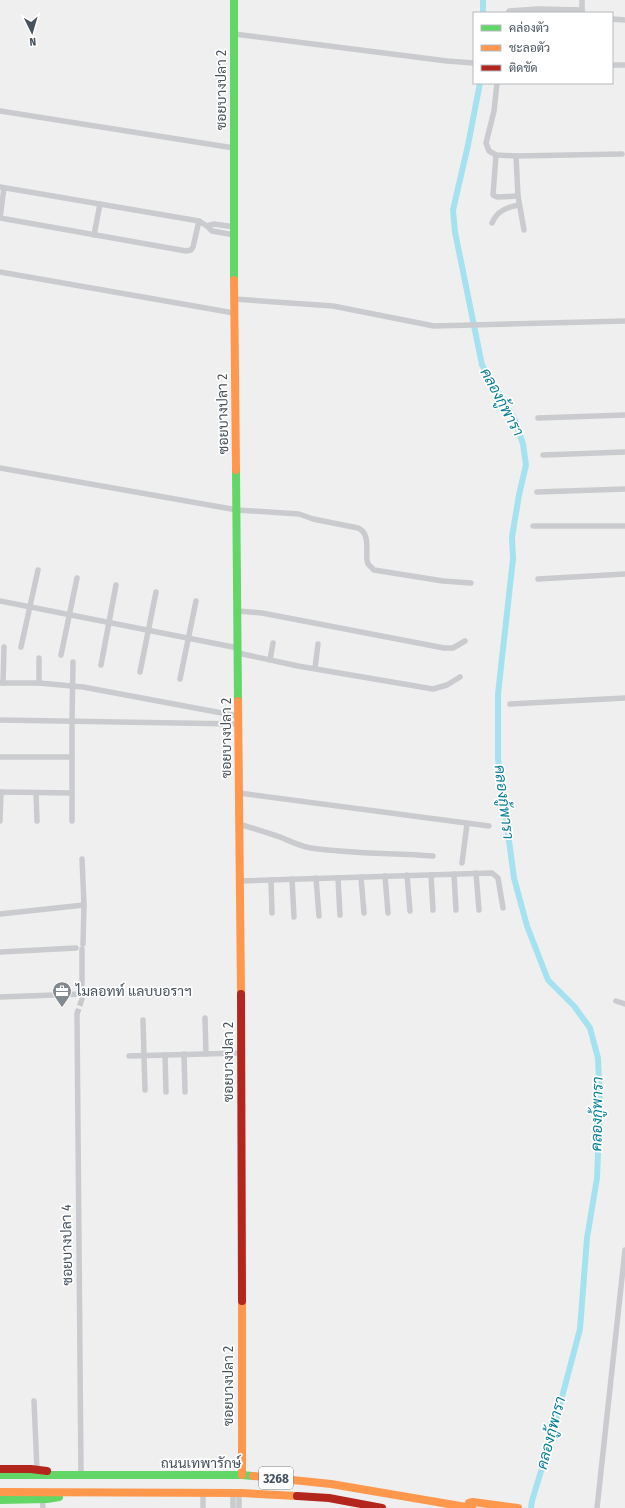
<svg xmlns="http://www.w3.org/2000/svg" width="625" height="1508" font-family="'Fira Sans Condensed',Sarabun,sans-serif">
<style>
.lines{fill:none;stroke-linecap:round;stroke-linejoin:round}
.canal{stroke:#a5e2f0;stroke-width:6}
.street-tunnel{stroke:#c6c8ca;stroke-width:5.5;stroke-dasharray:5.5 3;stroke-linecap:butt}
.street{stroke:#c9cbce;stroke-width:5.5}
.fast{stroke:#63d668;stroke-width:8}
.slow{stroke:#ff974d;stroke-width:8}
.jam{stroke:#b3261e;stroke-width:8}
.labels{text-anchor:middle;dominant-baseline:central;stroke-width:3.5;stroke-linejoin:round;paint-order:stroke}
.shield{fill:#fff;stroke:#7e868e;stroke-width:1}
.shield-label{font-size:13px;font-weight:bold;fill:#46525d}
.street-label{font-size:14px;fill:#46525d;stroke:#fff}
.poi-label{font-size:14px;fill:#46525d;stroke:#fff;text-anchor:start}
.water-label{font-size:15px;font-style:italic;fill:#077e98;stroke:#fff}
</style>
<rect width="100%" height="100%" fill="#f0efef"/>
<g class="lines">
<!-- canal -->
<g class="canal">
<polyline points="483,0 483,13"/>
<polyline points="480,83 468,145 453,210 455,232 482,365 515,420 523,444 526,465 519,495 512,537 513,559 498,694 498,759 514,878 527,926 548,980 574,1006 590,1028 598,1058 600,1104 597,1178 587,1238 580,1329 553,1431 532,1501 531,1508"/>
</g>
<!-- street-tunnel -->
<polyline class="street-tunnel" points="77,1014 82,999"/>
<!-- street -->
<g class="street">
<polyline points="509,11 538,9 582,10"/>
<polyline points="582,13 582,0"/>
<polyline points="612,19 625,20"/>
<polyline points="234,34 447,61 474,63"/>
<polyline points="612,65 625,65"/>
<polyline points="497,83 494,111 486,143 489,151 496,155 516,156 518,196 524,230"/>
<polyline points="0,111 234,148"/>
<polyline points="496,155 493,195 497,197 518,196"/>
<polyline points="516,156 622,154"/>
<polyline points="0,187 199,221 207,226"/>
<polyline points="4,188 0,218 186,251 191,250 193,247 199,221"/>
<path d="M 492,223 C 497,211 507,207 519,205"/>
<polyline points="235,227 214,224 207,226 212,231 235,235"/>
<polyline points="94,235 100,204"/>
<polyline points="0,272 234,313"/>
<polyline points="234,299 333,306 434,326 625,321"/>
<polyline points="538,418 625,415"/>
<polyline points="543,455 625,452"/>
<path d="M 0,468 L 237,510 L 299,514 L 313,519 L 358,528 C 370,533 366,549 367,560 L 368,564 L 374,570 L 443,581 L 471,583"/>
<polyline points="537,492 625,489"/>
<polyline points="533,526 625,526"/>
<polyline points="538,579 625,574"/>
<polyline points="0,601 238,648"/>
<polyline points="238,611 262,613 444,648 453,648 465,641"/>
<polyline points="21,647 38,570"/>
<polyline points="238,653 298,666 433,689 447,685 460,677"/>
<polyline points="61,655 77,578"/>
<polyline points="270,660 273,643"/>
<polyline points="101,665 116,585"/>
<polyline points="315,668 318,644"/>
<polyline points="140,672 156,592"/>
<polyline points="180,679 196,601"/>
<polyline points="0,683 39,683 83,687 238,716"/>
<polyline points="3,683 4,647"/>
<polyline points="39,683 39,658"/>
<polyline points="510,704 625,698"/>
<polyline points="0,720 238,724"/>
<polyline points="0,757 72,757"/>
<polyline points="0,792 72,793"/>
<polyline points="36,793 37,821"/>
<polyline points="239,793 489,826"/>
<polyline points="0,821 1,792"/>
<polyline points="72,821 72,721 73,662"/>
<path d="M 239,824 C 252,828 266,832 280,837 C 290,841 299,846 311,848 C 351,854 393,853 433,856"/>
<polyline points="82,859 84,905 83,944"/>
<polyline points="462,863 467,824"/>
<polyline points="476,873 479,910"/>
<polyline points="454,874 456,910"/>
<polyline points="407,875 410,911"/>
<polyline points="431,875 433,910"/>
<polyline points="385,876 388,913"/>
<polyline points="361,877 364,913"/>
<polyline points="316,878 319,916"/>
<polyline points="338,878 340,915"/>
<polyline points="292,879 294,917"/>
<polyline points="271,880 272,913"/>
<polyline points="240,881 492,873 498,878 503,908"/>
<polyline points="0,914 84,905"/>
<polyline points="0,952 76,948"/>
<polyline points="0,997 82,994"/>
<polyline points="82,999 82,949"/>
<polyline points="616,1001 625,1004"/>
<polyline points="77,1014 81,1476"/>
<polyline points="205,1018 206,1054"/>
<polyline points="143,1020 145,1090"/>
<polyline points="184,1054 185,1092"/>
<polyline points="165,1055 166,1092"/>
<polyline points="129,1056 241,1053"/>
<polyline points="34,1401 37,1470"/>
<polyline points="233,1493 233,1508"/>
<polyline points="239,1493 239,1508"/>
<polyline points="42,1499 43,1508"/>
<polyline points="203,1508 203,1493"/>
<polyline points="597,1508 625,1250"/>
</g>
<!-- fast -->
<g class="fast">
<polyline points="234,0 234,280"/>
<polyline points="236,470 238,701"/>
<polyline points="0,1475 242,1475 253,1476"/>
<polyline points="0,1500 47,1499 59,1497"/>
</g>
<!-- slow -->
<g class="slow">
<polyline points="234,280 236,470"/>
<polyline points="238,701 241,994"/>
<polyline points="242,1301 242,1475"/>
<polyline points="253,1476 331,1484 472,1508"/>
<polyline points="0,1492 241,1493 297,1496"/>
<polyline points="469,1507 469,1503 473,1502 518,1508"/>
</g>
<!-- jam -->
<g class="jam">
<polyline points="241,994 242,1301"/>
<polyline points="0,1469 31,1469 47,1471"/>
<polyline points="297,1496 329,1498 382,1508"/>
</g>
</g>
<!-- icons -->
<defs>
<g id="office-pin" transform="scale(1)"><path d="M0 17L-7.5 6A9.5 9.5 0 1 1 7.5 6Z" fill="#828990" stroke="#fff"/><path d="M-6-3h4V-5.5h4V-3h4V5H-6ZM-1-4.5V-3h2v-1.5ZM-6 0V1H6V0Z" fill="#fff"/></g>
</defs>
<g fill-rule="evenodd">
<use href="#office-pin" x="62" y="991"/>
</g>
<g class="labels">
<!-- shield labels -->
<rect class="shield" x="259" y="1467" width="34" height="22" rx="3"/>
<g class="shield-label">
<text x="276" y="1478">3268</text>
</g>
<!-- street labels -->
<g class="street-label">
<text transform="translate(221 90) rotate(-90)">ซอยบางปลา 2</text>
<text transform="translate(223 414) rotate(-91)">ซอยบางปลา 2</text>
<text transform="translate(226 738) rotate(-90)">ซอยบางปลา 2</text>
<text transform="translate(228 1062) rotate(-90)">ซอยบางปลา 2</text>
<text transform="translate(67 1245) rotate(-91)">ซอยบางปลา 4</text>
<text transform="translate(228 1386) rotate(-90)">ซอยบางปลา 2</text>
<text x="201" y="1463">ถนนเทพารักษ์</text>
</g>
<!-- poi labels -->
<g class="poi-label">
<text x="76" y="991">ไมลอทท์ แลบบอราฯ</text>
</g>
<!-- water labels -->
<g class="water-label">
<text transform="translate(502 402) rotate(62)">คลองกู้พารา</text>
<text transform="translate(504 802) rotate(83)">คลองกู้พารา</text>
<text transform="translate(597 1114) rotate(-89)">คลองกู้พารา</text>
<text transform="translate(551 1433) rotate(-75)">คลองกู้พารา</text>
</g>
</g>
<!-- legend -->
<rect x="473" y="12" width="140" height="72" fill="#ffffff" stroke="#b5babe"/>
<rect x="481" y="25" width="20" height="6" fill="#63d668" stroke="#b5babe"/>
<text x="509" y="32" font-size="12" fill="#46525d">คล่องตัว</text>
<rect x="481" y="45" width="20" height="6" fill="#ff974d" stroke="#b5babe"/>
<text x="509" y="52" font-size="12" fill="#46525d">ชะลอตัว</text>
<rect x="481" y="65" width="20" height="6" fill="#b3261e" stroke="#b5babe"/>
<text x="509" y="72" font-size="12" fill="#46525d">ติดขัด</text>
<!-- north arrow -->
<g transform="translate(32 32) rotate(175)" stroke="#ffffff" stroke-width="3" paint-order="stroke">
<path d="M0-3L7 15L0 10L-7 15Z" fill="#46525d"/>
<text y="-6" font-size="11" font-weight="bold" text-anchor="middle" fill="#46525d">N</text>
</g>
</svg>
